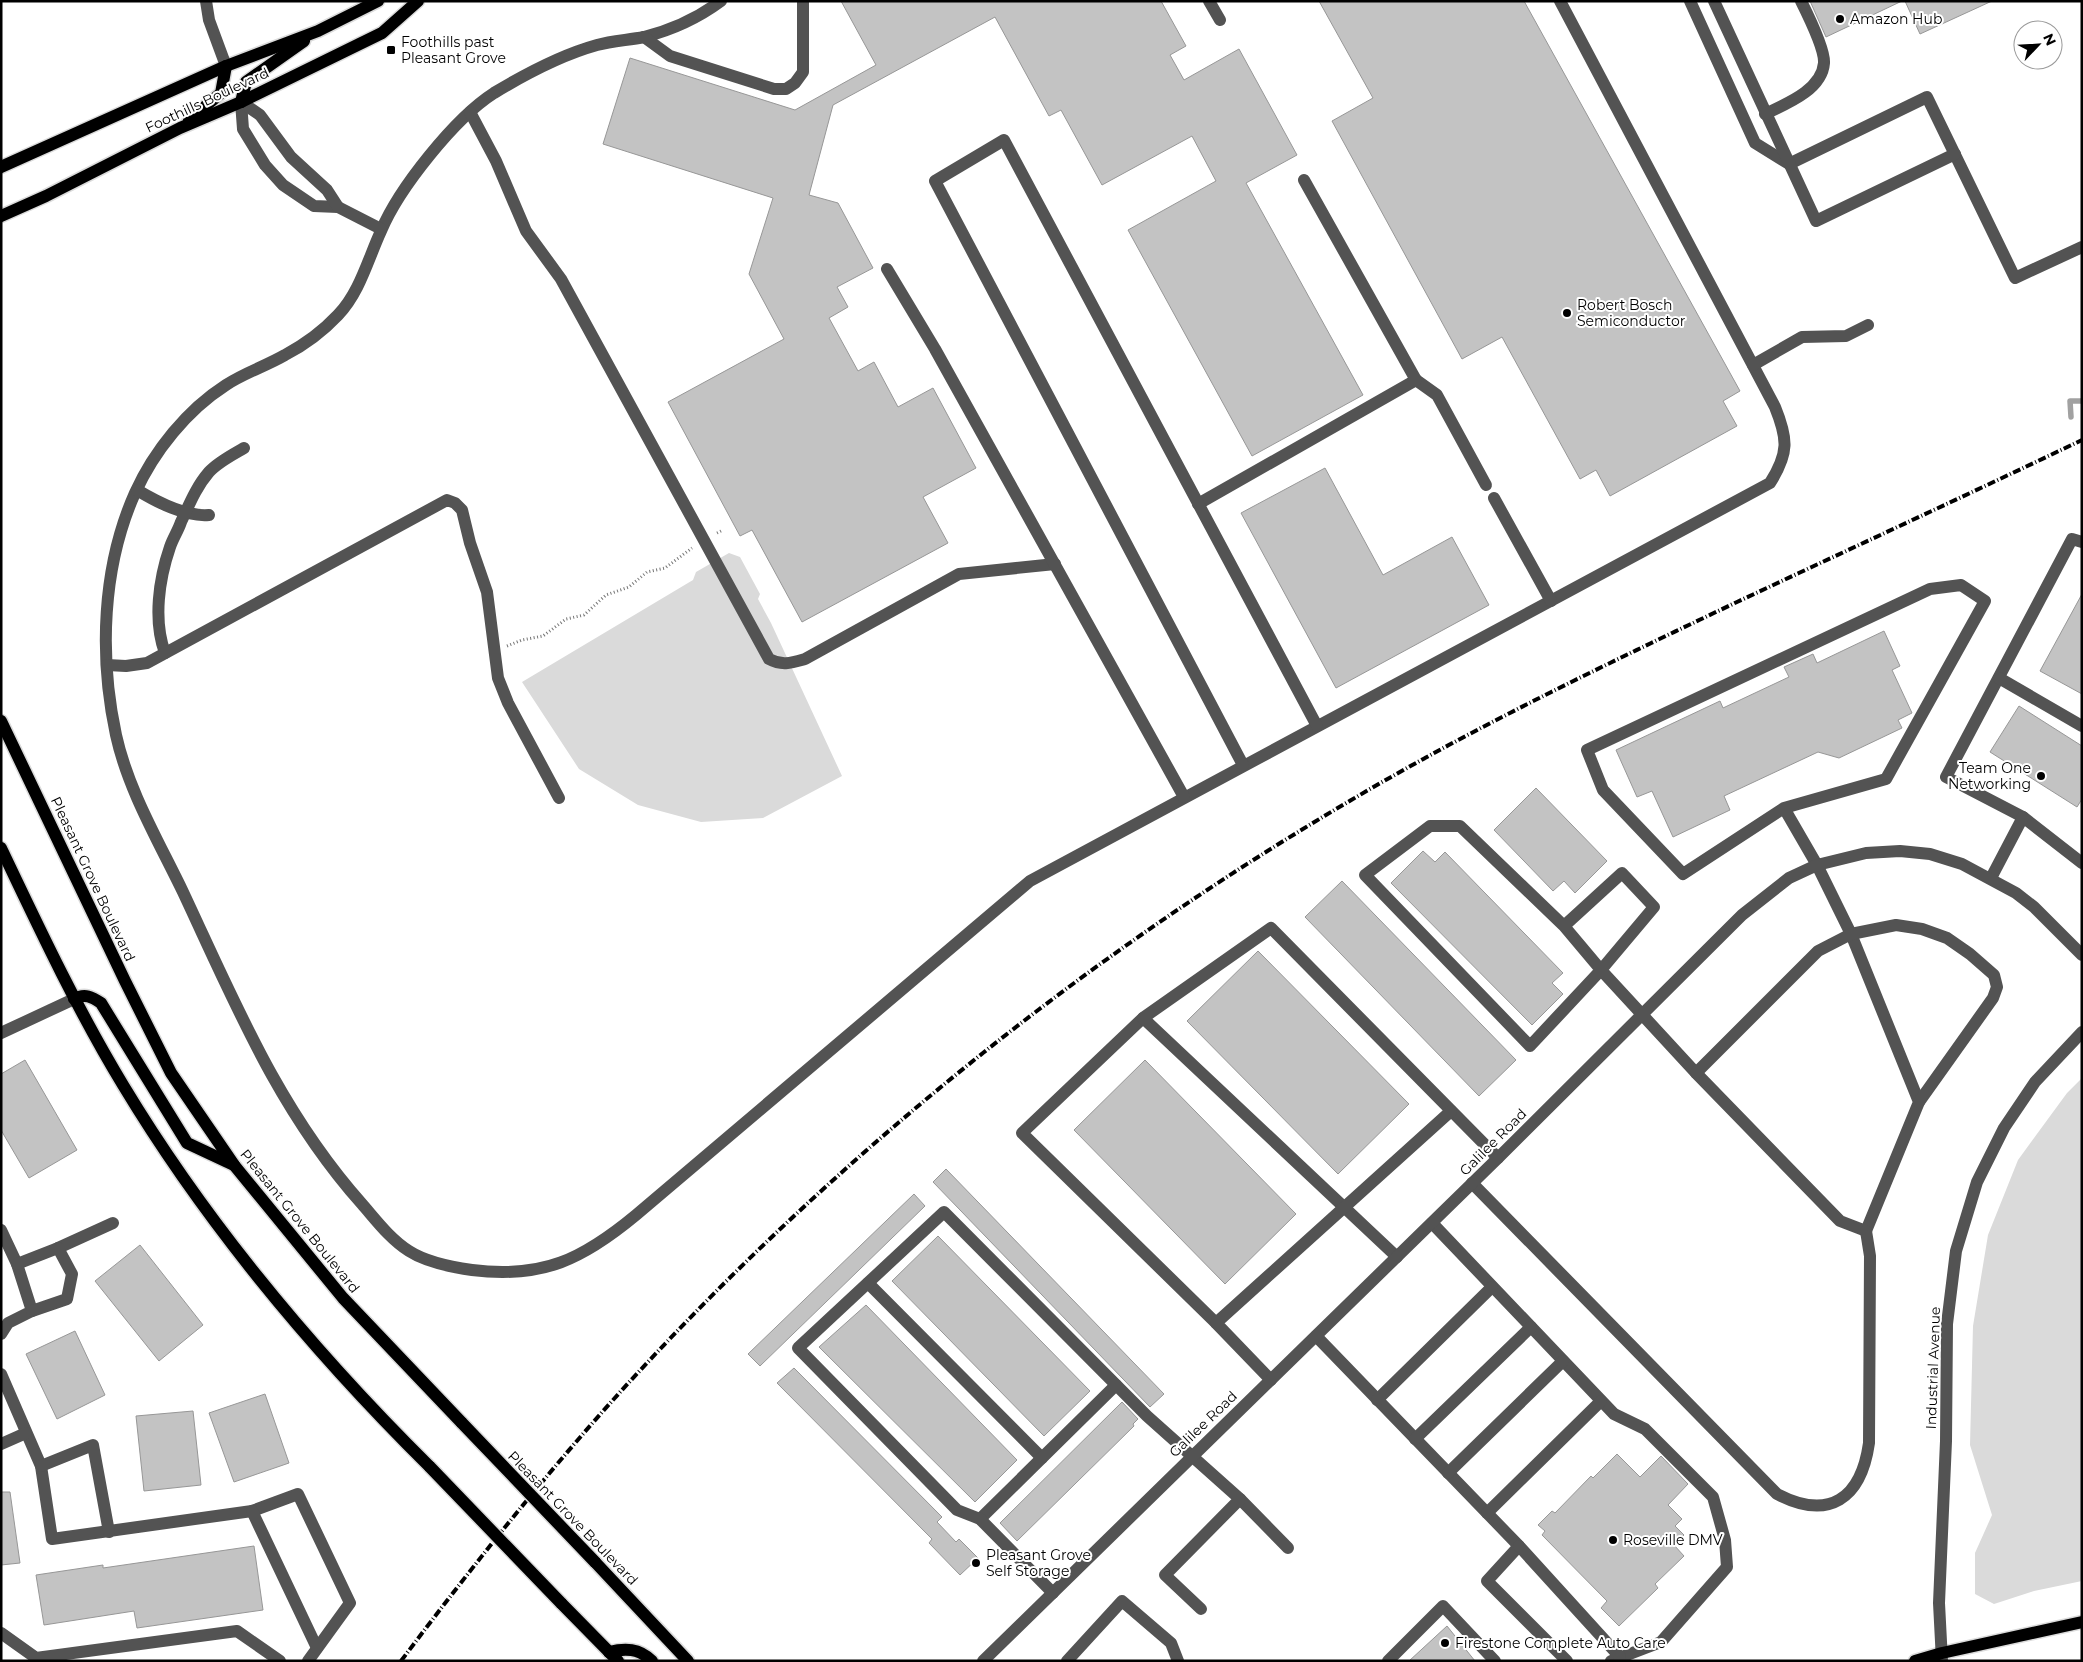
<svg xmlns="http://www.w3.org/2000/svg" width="2083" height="1662" font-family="Montserrat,sans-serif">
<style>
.green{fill:#dadada}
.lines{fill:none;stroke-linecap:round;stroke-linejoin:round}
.stream{stroke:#a1a1a1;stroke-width:5.5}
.building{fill:#c3c3c3;stroke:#979797}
.major-casing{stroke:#dbdbdb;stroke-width:15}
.path{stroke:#757575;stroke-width:3;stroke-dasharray:1 2.5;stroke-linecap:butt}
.minor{stroke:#535353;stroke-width:12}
.major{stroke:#000;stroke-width:12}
.rail{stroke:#000;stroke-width:4;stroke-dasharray:8 2.5 1 2.5;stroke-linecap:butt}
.major-bridge-casing{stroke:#dbdbdb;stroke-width:15;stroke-linecap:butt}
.major-bridge{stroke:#000;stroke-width:12}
.poi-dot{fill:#000;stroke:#fff;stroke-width:2}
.labels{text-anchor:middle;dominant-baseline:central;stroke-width:4;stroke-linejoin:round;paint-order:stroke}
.poi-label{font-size:14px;fill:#000;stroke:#fff;text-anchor:start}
.street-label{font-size:14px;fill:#000;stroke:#fff}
</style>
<rect width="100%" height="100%" fill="#fff"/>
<!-- green -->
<g class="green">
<polygon points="729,553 740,557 760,594 758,599 771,623 842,776 763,818 701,822 638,805 579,769 522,682 693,580 696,572"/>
<polygon points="2082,1078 2082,1581 2034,1591 1994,1604 1975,1594 1975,1553 1992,1515 1970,1445 1973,1326 1988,1235 2018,1160 2067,1093"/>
</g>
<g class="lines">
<!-- stream -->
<polyline class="stream" points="2071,417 2070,401 2082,401"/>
</g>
<!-- building -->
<g class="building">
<polygon points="841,1 1161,1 1186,46 1170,55 1184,80 1239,49 1297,155 1246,183 1363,395 1252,456 1128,230 1216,181 1192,136 1102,185 1061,110 1049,116 995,17 833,105 809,195 838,203 873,268 837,287 848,307 829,318 858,371 874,362 898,407 933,388 976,468 923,497 948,543 802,622 752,530 740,536 668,402 784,339 749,274 773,198 603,144 630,58 795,110 876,65"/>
<polygon points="1319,1 1524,1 1740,391 1723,401 1737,426 1610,496 1596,470 1580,479 1502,337 1462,359 1332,121 1373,98"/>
<polygon points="1810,1 1902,1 1826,37"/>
<polygon points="1905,1 1992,1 1920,34"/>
<polygon points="1325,468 1383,575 1452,537 1489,605 1336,688 1241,513"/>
<polygon points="2082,594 2082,694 2040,671"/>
<polygon points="1884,631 1900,666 1892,670 1912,713 1898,720 1902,728 1839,758 1818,752 1724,796 1730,810 1673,837 1652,791 1637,797 1616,750 1720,701 1723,708 1789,677 1784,667 1813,654 1817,663"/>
<polygon points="2019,706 2082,746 2082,799 2077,807 1990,752"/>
<polygon points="1536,788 1607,861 1575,893 1564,881 1553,891 1494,830"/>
<polygon points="1423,851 1435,862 1445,852 1563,973 1552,983 1563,994 1532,1025 1391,883"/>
<polygon points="1342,881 1516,1060 1479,1096 1305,917"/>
<polygon points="1258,951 1409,1104 1338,1174 1187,1021"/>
<polygon points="25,1060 77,1150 29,1178 1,1130 1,1074"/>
<polygon points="1145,1060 1296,1214 1225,1284 1074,1130"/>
<polygon points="946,1169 1164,1394 1150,1407 933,1182"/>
<polygon points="914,1194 925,1206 760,1366 748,1354"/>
<polygon points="938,1236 1090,1391 1044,1436 892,1281"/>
<polygon points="140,1245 203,1325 159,1361 95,1281"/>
<polygon points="866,1305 1017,1460 975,1502 819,1347"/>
<polygon points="75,1331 105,1395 57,1419 26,1354"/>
<polygon points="794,1368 942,1517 937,1522 956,1542 959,1539 978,1558 960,1575 929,1543 932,1539 777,1383"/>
<polygon points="265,1394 289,1463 234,1482 209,1413"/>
<polygon points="1122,1402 1138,1419 1133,1424 1134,1426 1017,1541 1000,1523"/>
<polygon points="193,1411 201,1485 144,1491 136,1416"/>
<polygon points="1617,1454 1640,1477 1661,1456 1688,1484 1668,1505 1682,1519 1675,1526 1684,1535 1674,1545 1684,1556 1655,1584 1658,1588 1619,1626 1601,1608 1607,1601 1542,1535 1545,1531 1538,1525 1552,1511 1555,1513 1591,1476 1593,1478"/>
<polygon points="1,1492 10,1492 20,1563 1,1565"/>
<polygon points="254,1546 263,1610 137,1628 134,1611 44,1625 36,1575 103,1565 103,1568"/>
<polygon points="1447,1626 1475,1661 1409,1661"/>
</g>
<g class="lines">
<!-- major casing -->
<g class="major-casing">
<g id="major">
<polyline points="241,102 246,82 304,41"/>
<polyline points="189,120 221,93 226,66"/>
<polyline points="1,167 226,66 318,31 378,1"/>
<polyline points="1,216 46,196 180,128 241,102 382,33 418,1"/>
<polyline points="1,721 125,981 171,1073 234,1165 343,1298 462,1423"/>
<path d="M 1,848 C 39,928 77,1009 123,1085 C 208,1226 313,1351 430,1467"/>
<path d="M 74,999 C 85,993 92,997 101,1003 L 187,1143 L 234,1165"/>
<polyline points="595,1562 688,1661"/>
<polyline points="561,1603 618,1661"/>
<path d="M 609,1652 C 625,1648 639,1648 652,1661"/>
<polyline points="1915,1661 1942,1653 2082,1622"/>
</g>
</g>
<!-- path -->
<g class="path">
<polyline points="717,533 723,530"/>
<polyline points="507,646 522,640 543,636 566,619 584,615 606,595 629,587 647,572 665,568 692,548"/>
</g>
<!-- minor -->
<g class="minor">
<polyline points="206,1 209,20 226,66"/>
<path d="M 721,1 C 698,18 672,30 644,37 C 629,40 612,41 597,45 C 561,55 527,73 494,93 C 455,118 399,188 381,231 C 368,259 360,292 338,315 C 323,331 304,345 285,355 C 266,366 244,373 226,385 C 187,410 154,451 135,493 C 102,567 99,656 116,735 C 128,790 159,842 183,892 C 235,1003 279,1111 362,1204 C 376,1220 390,1239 409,1251 C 426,1262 451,1267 472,1270 C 543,1279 583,1259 636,1215 L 1030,881 L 1770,483 C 1789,453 1788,439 1775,407 L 1560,1"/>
<polyline points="1209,1 1220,20"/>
<polyline points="1690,1 1755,143 1789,164 1927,97 2015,278 2082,247"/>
<polyline points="1714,1 1816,221 1955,154"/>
<polyline points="644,37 670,56 774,89 786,89 795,83 803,72 803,1"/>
<polyline points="241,102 243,129 265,165 283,185 314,206 338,207 381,229"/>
<polyline points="241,102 260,115 291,157 327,190 338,207"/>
<path d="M 470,112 L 496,161 L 526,231 L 561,279 L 769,659 C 782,666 791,663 805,659 L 959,574 L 1055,564"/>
<path d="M 1765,114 C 1786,104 1822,90 1824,63 C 1825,49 1808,15 1801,1"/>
<polyline points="887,269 935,349 1184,797"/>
<polyline points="1753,365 1802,337 1846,336 1868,325"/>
<polyline points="1416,380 1437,395 1486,485"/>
<path d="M 137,490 C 157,502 185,517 209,515"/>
<polyline points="1494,498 1551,601"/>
<polyline points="1198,504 1416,380 1304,180"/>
<polyline points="2082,542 2072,539 1946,777 2023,817 2082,863"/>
<path d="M 165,653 C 153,620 159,579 170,547 C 173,538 178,531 181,522 C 189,505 196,487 209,472 C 218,462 232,455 244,448"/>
<polyline points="107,665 126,666 147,663 447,500 455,503 462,510 470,543 487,592 498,678 508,703 559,798"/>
<polyline points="1999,678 2082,726"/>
<polyline points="1243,765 935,181 1004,140 1317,726"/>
<polyline points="1991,878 2023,817"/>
<polyline points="1564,926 1622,873 1654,907 1601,970 1530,1046 1365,875 1430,826 1460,826 1564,926 1601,970 1696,1073 1840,1221 1866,1231 1919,1102 1851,934 1817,865 1784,808 1886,779 1985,601 1961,585 1930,589 1587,750 1603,790 1683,874 1784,808"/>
<polyline points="1143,1018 1022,1133 1216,1323"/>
<polyline points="1,1033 74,999"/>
<polyline points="1696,1073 1818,951 1851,934 1896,925 1922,929 1947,938 1970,954 1994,975 1997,987 1993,998 1919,1102"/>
<path d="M 1472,1183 L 1777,1494 C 1829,1521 1861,1499 1869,1443 L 1870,1256 L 1866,1231"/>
<polyline points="1432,1223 1614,1414 1645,1429 1713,1497 1725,1540 1727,1567 1661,1642 1611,1661"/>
<polyline points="1,1230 17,1264 32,1311 8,1323 1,1334"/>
<polyline points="58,1248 113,1223"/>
<polyline points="1397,1257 1143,1018 1271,928 1498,1158"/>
<polyline points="17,1264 58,1248 72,1274 67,1299 32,1311"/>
<polyline points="868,1283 1042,1458"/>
<polyline points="1316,1336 1519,1546 1487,1581 1567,1661"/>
<polyline points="1,1374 41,1466 52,1539 252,1511 298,1494 350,1603 308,1661"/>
<polyline points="1271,1380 1216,1323 1451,1111"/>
<polyline points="1377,1400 1492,1287"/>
<polyline points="1415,1439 1531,1327"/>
<polyline points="1,1444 26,1433"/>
<polyline points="41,1466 93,1445 109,1532"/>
<polyline points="1448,1473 1563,1361"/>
<polyline points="1240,1499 1288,1548"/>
<polyline points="252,1511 317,1648"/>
<polyline points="1487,1513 1601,1401"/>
<polyline points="980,1519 1116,1385"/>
<polyline points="1519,1546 1620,1657"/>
<polyline points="1053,1593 980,1519 957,1510 798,1348 944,1212 1147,1416 1240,1499 1165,1575 1201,1609"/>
<polyline points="1,1633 36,1658 237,1631 280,1661"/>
<polyline points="983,1661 1498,1158 1742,915 1789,878 1817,865 1866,853 1900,851 1930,854 1962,864 2016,893 2034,907 2082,955"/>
<polyline points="1067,1661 1122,1601 1171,1643 1178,1661"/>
<polyline points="1388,1661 1443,1606 1495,1661"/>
<polyline points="1942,1661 1939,1603 1946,1441 1947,1324 1956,1251 1977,1182 2004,1128 2035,1082 2082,1032"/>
</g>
<!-- major -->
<use href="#major" class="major"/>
<!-- rail -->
<path class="rail" d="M 401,1661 C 471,1568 544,1476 622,1390 C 852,1138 1126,923 1425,758 C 1527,702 1632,652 1737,602 C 1852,548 1967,495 2082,440"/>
<!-- major-bridge casing -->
<g class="major-bridge-casing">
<g id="major-bridge">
<polyline points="462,1423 595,1562"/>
<polyline points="430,1467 561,1603"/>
</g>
</g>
<!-- major-bridge -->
<use href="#major-bridge" class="major-bridge"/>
</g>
<!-- markers -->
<g class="poi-dot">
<circle cx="1840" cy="19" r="5"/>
<rect x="386" y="45" width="10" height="10" rx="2.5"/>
<circle cx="1567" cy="313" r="5"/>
<circle cx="2041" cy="776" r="5"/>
<circle cx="1613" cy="1540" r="5"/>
<circle cx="976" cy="1563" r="5"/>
<circle cx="1445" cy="1643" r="5"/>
</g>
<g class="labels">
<!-- poi labels -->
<g class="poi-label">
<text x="1850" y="19">Amazon Hub</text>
<text x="401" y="42">Foothills past<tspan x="401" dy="16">Pleasant Grove</tspan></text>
<text x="1577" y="305">Robert Bosch<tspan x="1577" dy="16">Semiconductor</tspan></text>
<text x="2031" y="768" text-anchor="end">Team One<tspan x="2031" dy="16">Networking</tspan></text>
<text x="1623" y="1540">Roseville DMV</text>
<text x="986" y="1555">Pleasant Grove<tspan x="986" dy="16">Self Storage</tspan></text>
<text x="1455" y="1643">Firestone Complete Auto Care</text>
</g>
<!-- street labels -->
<g class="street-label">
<text transform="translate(207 100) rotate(-25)">Foothills Boulevard</text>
<text transform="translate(93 879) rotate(65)">Pleasant Grove Boulevard</text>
<text transform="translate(1493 1142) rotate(-45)">Galilee Road</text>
<text transform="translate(300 1221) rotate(51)">Pleasant Grove Boulevard</text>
<text transform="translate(1933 1368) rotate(-88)">Industrial Avenue</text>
<text transform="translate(1203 1424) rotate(-44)">Galilee Road</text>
<text transform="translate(573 1518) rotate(46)">Pleasant Grove Boulevard</text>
</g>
</g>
<!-- border -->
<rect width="2083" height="1662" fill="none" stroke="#000000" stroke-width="5"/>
<!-- north arrow -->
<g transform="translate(2038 45) rotate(65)"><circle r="24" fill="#ffffff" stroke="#999999"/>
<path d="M0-4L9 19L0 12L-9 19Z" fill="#000000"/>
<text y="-8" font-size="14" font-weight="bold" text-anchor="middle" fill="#000000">N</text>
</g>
</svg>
